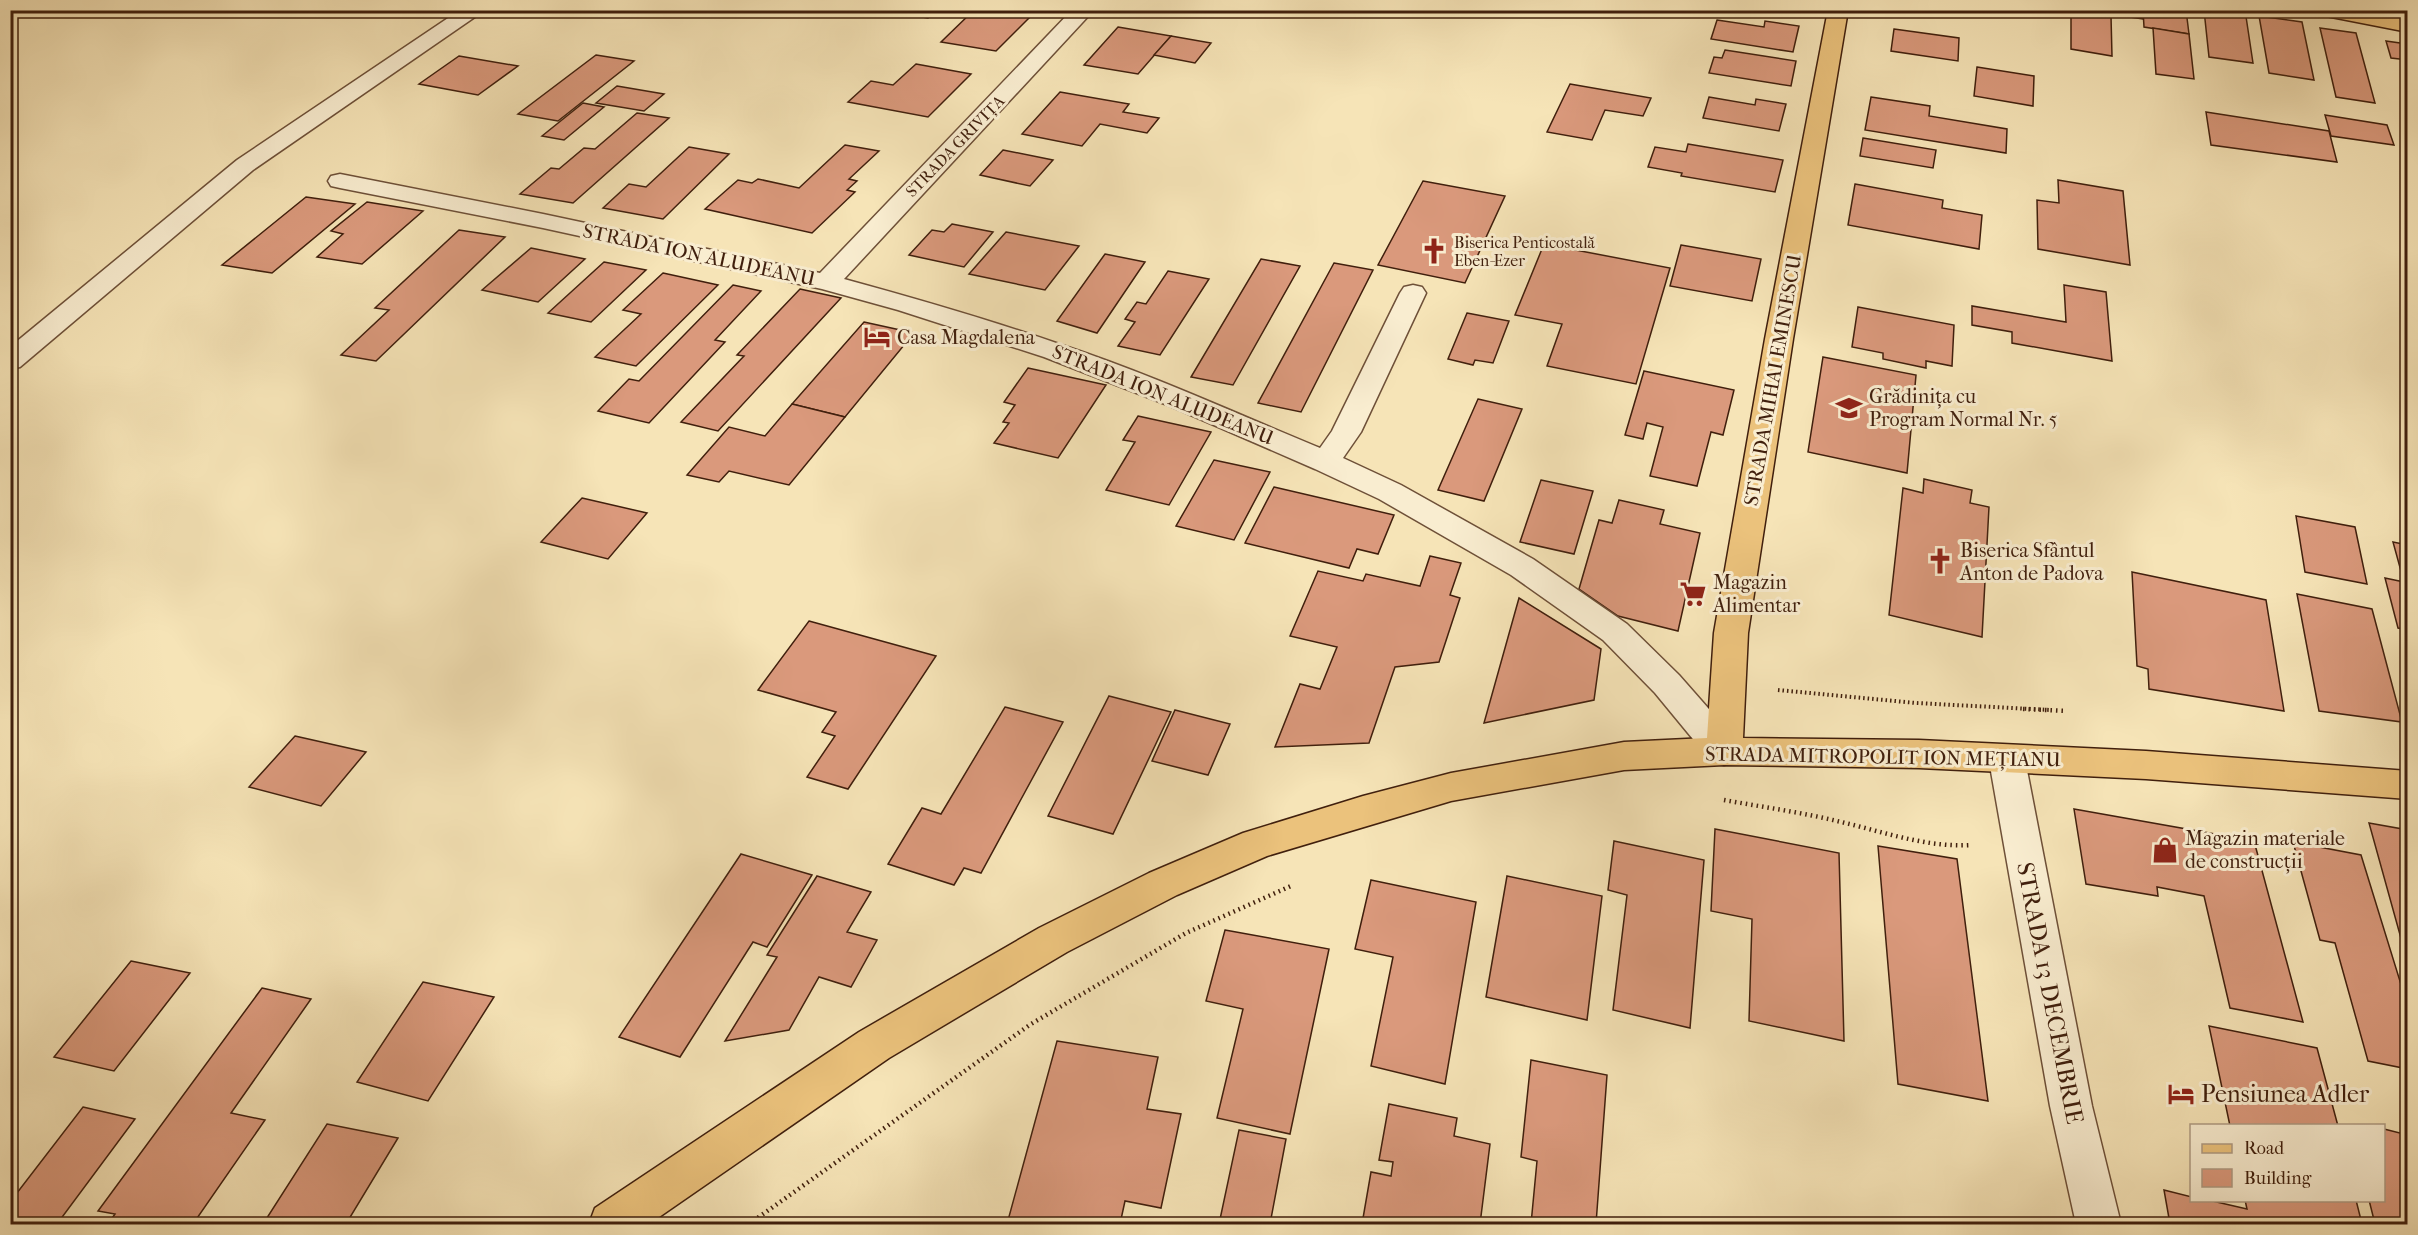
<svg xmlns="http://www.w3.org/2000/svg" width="2418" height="1235" font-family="'IM FELL French Canon',serif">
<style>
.building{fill:#da997c;stroke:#401f0d;stroke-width:1.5}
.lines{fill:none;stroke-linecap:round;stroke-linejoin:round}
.minor-casing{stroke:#6e5038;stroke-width:3}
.major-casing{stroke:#401f0d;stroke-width:3}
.path-far1{stroke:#401f0d;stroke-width:4;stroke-dasharray:1.5 3;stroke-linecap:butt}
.path{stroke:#401f0d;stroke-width:4.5;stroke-dasharray:1.5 4;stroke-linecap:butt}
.minor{fill:#f9edd0;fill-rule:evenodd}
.major{fill:#ebc27c;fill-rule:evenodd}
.labels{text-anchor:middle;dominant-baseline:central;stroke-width:6;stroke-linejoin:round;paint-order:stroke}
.far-street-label{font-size:16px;fill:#401f0d;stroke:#f9edd0}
.far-poi-label{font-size:16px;fill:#401f0d;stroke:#f9edd0;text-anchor:start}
.street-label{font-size:20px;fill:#401f0d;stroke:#f9edd0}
.poi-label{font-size:20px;fill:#401f0d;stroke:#f9edd0;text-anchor:start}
.near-street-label{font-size:24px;fill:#401f0d;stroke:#f9edd0}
.near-poi-label{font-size:24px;fill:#401f0d;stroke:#f9edd0;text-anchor:start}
</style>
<rect width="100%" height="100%" fill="#f6e4b7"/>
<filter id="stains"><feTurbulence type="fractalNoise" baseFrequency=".00333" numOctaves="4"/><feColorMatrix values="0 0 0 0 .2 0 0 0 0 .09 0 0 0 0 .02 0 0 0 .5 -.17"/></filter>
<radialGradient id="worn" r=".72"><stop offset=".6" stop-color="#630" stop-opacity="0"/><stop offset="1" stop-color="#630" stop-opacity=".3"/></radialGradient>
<!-- building -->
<g class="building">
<polygon points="877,10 936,10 928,18"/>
<polygon points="974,10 1023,10 1035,12 996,51 941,42"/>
<polygon points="1774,10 1807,10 1806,16"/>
<polygon points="1949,10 1986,10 1986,16"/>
<polygon points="2071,10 2111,16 2112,56 2071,49"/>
<polygon points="2124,10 2143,10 2144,19 2124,16"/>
<polygon points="2143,10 2186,10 2189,34 2144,27"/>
<polygon points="2204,10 2245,10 2253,63 2209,57"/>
<polygon points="2259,16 2302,22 2314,80 2269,73"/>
<polygon points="1717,20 1764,27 1765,21 1799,26 1793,52 1711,39"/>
<polygon points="1118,27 1171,36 1138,74 1084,65"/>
<polygon points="2153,28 2189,34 2194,79 2156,74"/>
<polygon points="2320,28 2356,33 2375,103 2336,97"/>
<polygon points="1894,29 1959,38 1958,61 1891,51"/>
<polygon points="1171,36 1211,43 1195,63 1154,55"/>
<polygon points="2386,41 2407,44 2408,60 2391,58"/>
<polygon points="1725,50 1796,61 1791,86 1709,73 1714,57 1722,58"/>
<polygon points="596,55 634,61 558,121 518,114"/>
<polygon points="459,56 518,66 478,95 419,84"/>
<polygon points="916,64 971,74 928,117 848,102 871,81 893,85"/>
<polygon points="1977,67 2034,76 2033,106 1974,96"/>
<polygon points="1570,84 1651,98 1643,116 1605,110 1592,140 1547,132"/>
<polygon points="617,86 664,94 644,111 596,103"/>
<polygon points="1060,92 1129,104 1123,112 1159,118 1147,133 1100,124 1082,146 1022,134"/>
<polygon points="1709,97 1755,105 1756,99 1786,104 1779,131 1703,118"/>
<polygon points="1871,97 1930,106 1929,116 2007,129 2006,153 1865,130"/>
<polygon points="583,103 604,107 564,140 542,136"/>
<polygon points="2206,112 2329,131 2337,162 2211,145"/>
<polygon points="637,113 669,118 573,203 520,194 551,168 559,169 584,148 595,149"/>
<polygon points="2325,115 2387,125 2394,145 2331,136"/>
<polygon points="1863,138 1936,150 1933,168 1860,156"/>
<polygon points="1688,144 1783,160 1775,192 1681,176 1682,173 1648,167 1655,147 1686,152"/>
<polygon points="845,145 879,151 849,179 857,181 847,190 855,192 812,233 705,209 738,180 752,183 758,179 799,188"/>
<polygon points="689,147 729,154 663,219 603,208 629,184 646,187"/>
<polygon points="1003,150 1053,160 1030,186 980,175"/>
<polygon points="2058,180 2123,191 2130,265 2038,249 2037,200 2059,203"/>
<polygon points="1423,181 1505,196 1465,283 1378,265"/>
<polygon points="1855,184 1943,200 1942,208 1982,215 1979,249 1848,225"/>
<polygon points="306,197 355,204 272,273 222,265"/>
<polygon points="367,202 423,211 362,264 317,257 343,234 331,231"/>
<polygon points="952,224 993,232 964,267 909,255 932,230 944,232"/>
<polygon points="459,230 505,237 376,361 341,355 389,310 375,308"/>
<polygon points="1006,232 1079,246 1045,290 969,274"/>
<polygon points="1544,244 1670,268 1636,384 1547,366 1562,324 1515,315"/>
<polygon points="1681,245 1761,259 1752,301 1670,286"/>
<polygon points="531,248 585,259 538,302 482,290"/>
<polygon points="1105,254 1145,262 1097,333 1057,321"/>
<polygon points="1261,259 1300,266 1233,385 1191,377"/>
<polygon points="604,262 646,270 591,322 548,313"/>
<polygon points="1334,263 1373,270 1301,412 1258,403"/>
<polygon points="1168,271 1209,279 1160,355 1118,346 1135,322 1125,319 1137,302 1146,304"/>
<polygon points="663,273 718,285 636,366 595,357 641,314 623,310"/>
<polygon points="733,285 761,291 715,340 725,342 649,423 598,411 629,379 639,381"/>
<polygon points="2064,285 2106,292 2112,361 2012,343 2012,332 1972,325 1972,306 2066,322"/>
<polygon points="800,289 841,298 718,431 681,422 744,356 737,355"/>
<polygon points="1858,307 1954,325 1952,366 1926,361 1926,368 1883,359 1883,353 1852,347"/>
<polygon points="1467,313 1509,321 1493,363 1475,360 1473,365 1448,359"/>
<polygon points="864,322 914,333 845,417 792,404"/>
<polygon points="1823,357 1916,375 1907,473 1808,452"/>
<polygon points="1028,368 1106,385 1058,458 994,443 1009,423 1003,422 1015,405 1004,402"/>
<polygon points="1644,371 1734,390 1723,435 1711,432 1697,486 1650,476 1663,427 1647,423 1643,439 1625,435"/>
<polygon points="1478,399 1522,409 1484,501 1438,490"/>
<polygon points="792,404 845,417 789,485 729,471 719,482 687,475 729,427 765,436"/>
<polygon points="1138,416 1211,432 1169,505 1106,490 1135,442 1123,440"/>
<polygon points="1214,460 1270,472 1234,540 1176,526"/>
<polygon points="1924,479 1972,490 1970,503 1989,507 1982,637 1889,615 1903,488 1923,493"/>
<polygon points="1541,480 1593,491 1574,554 1520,542"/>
<polygon points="1274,487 1394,515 1378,554 1357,549 1349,568 1245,543"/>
<polygon points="582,498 647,513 608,559 541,542"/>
<polygon points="1619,500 1664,510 1660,524 1700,533 1678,631 1618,616 1579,589 1599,520 1612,523"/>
<polygon points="2296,516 2355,527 2367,584 2305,572"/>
<polygon points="2393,542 2408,545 2408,630 2398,628 2385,578 2404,582"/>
<polygon points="1430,556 1461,563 1450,595 1460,598 1439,662 1395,667 1369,743 1275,747 1300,684 1320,689 1337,647 1290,636 1318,571 1363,581 1366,574 1420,586"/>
<polygon points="2132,572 2266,600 2284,711 2149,689 2148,669 2137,666"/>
<polygon points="2297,594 2372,609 2402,722 2319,711"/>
<polygon points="1519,598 1601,649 1594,700 1484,723"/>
<polygon points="809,621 936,656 848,789 807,777 835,736 822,732 836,712 758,690"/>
<polygon points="1109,696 1171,712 1113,834 1048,816"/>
<polygon points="1005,707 1063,722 981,873 964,868 954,885 888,864 922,808 941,814"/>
<polygon points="1175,710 1230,724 1208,775 1152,761"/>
<polygon points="295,736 366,752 321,806 249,787"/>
<polygon points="2074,809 2254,841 2303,1022 2230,1008 2204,896 2157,887 2158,896 2086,884"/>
<polygon points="2369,823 2408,830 2408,960 2407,960"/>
<polygon points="1715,829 1839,853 1844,1041 1749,1021 1752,919 1711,911"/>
<polygon points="1614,841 1704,860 1690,1028 1613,1010 1627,895 1608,890"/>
<polygon points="2293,842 2361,855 2408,1007 2408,1069 2368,1061 2335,943 2320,940"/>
<polygon points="1878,846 1957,859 1988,1101 1898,1084"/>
<polygon points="741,854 812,875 767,947 753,942 680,1057 619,1037"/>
<polygon points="817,876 871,892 847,932 877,940 851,987 819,977 789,1030 725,1041 777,957 767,955"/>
<polygon points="1507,876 1602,896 1587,1020 1486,997"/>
<polygon points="1371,880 1476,902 1445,1084 1371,1066 1393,957 1355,949"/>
<polygon points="1225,930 1329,949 1290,1134 1217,1118 1243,1009 1206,1001"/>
<polygon points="131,961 190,973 114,1071 54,1057"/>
<polygon points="423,982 494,997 428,1101 357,1082"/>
<polygon points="262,988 311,999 231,1113 265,1120 193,1224 108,1224 115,1214 98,1211"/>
<polygon points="2209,1026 2317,1048 2338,1126 2230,1126"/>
<polygon points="1057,1041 1158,1057 1147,1109 1181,1114 1161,1208 1125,1201 1120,1224 1007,1224"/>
<polygon points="1531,1060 1607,1075 1596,1224 1531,1224 1537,1161 1521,1157"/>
<polygon points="1389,1104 1457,1118 1454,1136 1490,1144 1480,1224 1362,1224 1371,1172 1391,1176 1393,1162 1379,1160"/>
<polygon points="83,1107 135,1119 57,1224 10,1224 10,1202"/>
<polygon points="327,1124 398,1138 346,1224 263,1224"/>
<polygon points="2384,1129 2408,1135 2408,1224 2375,1224 2369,1200 2384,1200"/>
<polygon points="1239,1130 1286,1139 1270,1224 1219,1224"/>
<polygon points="2164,1190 2192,1197 2192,1200 2208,1200 2247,1209 2245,1200 2356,1200 2362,1224 2170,1224"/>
</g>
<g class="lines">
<!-- minor casing -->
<g class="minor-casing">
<g id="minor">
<polygon points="460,10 485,10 253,170 20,367 10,369 10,347 237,160"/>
<path d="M 1072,10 L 1094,10 L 844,279 C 917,299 990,320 1062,345 C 1150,374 1235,413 1320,448 L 1332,431 L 1400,293 L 1404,287 L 1413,285 L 1422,287 L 1426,293 L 1361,432 L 1343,458 L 1401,485 L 1533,559 L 1627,624 L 1679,675 L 1737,741 L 1742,751 L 1737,761 L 1724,765 L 1711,761 L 1655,693 L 1603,640 L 1511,575 L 1379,499 L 1315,469 L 1170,406 L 1044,357 L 898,310 L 822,289 L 543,228 L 340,188 L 331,186 L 328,181 L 331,176 L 340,174 L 543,214 L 820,273 Z"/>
<polygon points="2007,746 2020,750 2025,760 2092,1106 2121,1224 2076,1224 2050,1106 1989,760 1994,750"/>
</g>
</g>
<!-- major casing -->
<g class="major-casing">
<g id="major">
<polygon points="1828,10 1848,10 1793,339 1748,633 1743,738 1919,740 2146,751 2408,771 2408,799 2146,779 1919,768 1724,765 1624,770 1451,801 1267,856 1177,895 1067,952 889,1058 649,1224 589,1224 595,1208 859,1032 1039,928 1149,873 1243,833 1363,796 1451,773 1624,742 1707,738 1714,633 1765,339"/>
<polygon points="2316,10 2360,10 2408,20 2408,32 2326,16 2319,14"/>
</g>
</g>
<!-- path-far1 -->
<polyline class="path-far1" points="1778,690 1916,703 2051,710"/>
<!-- path -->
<g class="path">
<polyline points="2023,709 2066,711"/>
<path d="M 1724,800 C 1762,807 1800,812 1837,821 C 1881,831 1926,848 1972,845"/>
<polyline points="749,1224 1031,1024 1186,933 1291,886"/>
</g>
<!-- minor -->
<use href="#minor" class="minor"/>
<!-- major -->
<use href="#major" class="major"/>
</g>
<!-- icons -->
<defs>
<g id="church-bare" transform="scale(2.07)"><path d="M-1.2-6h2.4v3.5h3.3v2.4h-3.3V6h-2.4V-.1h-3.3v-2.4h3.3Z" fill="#8f2418" stroke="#f9edd0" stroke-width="2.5" paint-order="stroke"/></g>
<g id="hotel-bare" transform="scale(2.07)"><path d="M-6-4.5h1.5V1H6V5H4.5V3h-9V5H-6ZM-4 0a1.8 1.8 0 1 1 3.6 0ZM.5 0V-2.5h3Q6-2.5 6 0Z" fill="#8f2418" stroke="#f9edd0" stroke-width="2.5" paint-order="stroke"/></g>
<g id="school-bare" transform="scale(2.07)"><path d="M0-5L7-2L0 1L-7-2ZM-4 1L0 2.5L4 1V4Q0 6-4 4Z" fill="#8f2418" stroke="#f9edd0" stroke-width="2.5" paint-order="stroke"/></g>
<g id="supermarket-bare" transform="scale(2.07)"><path d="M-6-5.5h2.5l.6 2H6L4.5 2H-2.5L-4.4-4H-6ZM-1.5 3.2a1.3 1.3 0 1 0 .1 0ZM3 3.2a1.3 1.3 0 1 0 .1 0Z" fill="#8f2418" stroke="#f9edd0" stroke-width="2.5" paint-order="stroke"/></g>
<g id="shop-bare" transform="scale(2.07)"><path d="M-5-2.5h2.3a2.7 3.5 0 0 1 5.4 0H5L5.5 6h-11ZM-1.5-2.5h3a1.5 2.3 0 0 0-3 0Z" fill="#8f2418" stroke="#f9edd0" stroke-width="2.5" paint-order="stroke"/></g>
</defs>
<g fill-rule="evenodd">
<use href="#church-bare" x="1434" y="251"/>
<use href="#hotel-bare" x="877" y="337"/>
<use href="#school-bare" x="1849" y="408"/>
<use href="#church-bare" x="1940" y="561"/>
<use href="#supermarket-bare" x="1693" y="594"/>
<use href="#shop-bare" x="2165" y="850"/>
<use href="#hotel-bare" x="2181" y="1094"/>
</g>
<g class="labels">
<!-- far-street labels -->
<g class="far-street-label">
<text transform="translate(955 146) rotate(-46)">STRADA GRIVIȚA</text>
</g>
<!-- far-poi labels -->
<g class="far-poi-label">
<text x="1454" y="242">Biserica Penticostală<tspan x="1454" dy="18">Eben-Ezer</tspan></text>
</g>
<!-- street labels -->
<g class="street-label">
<text transform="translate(699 255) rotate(12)">STRADA ION ALUDEANU</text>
<text transform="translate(1773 380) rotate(-80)">STRADA MIHAI EMINESCU</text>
<text transform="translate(1163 395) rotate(22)">STRADA ION ALUDEANU</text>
<text transform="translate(1883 757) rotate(1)">STRADA MITROPOLIT ION MEȚIANU</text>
</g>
<!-- poi labels -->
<g class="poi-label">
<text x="897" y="337">Casa Magdalena</text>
<text x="1869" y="396">Grădinița cu<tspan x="1869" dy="23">Program Normal Nr. 5</tspan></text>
<text x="1960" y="550">Biserica Sfântul<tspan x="1960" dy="23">Anton de Padova</tspan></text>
<text x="1713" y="582">Magazin<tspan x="1713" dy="23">Alimentar</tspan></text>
<text x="2185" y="838">Magazin materiale<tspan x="2185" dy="23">de construcții</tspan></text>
</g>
<!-- near-street labels -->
<g class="near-street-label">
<text transform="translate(2050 993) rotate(79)">STRADA 13 DECEMBRIE</text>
</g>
<!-- near-poi labels -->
<g class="near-poi-label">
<text x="2201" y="1094">Pensiunea Adler</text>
</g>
</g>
<!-- margin -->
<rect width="2418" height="1235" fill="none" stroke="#f6e4b7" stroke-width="36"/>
<rect x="12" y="12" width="2394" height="1211" fill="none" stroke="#401f0d" stroke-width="3"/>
<rect x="18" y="18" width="2382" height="1199" fill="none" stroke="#401f0d" stroke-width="1.5"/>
<!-- legend -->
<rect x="2190" y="1124" width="195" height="78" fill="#f9edd0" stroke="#af9b82" stroke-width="1.5"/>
<rect x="2202" y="1144" width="30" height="9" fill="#ebc27c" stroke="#af9b82" stroke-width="1.5"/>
<text x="2244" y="1154" font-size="18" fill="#401f0d">Road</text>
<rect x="2202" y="1169" width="30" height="18" fill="#da997c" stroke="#af9b82" stroke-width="1.5"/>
<text x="2244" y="1184" font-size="18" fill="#401f0d">Building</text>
<rect width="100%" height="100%" filter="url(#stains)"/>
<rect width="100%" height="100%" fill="url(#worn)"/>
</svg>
